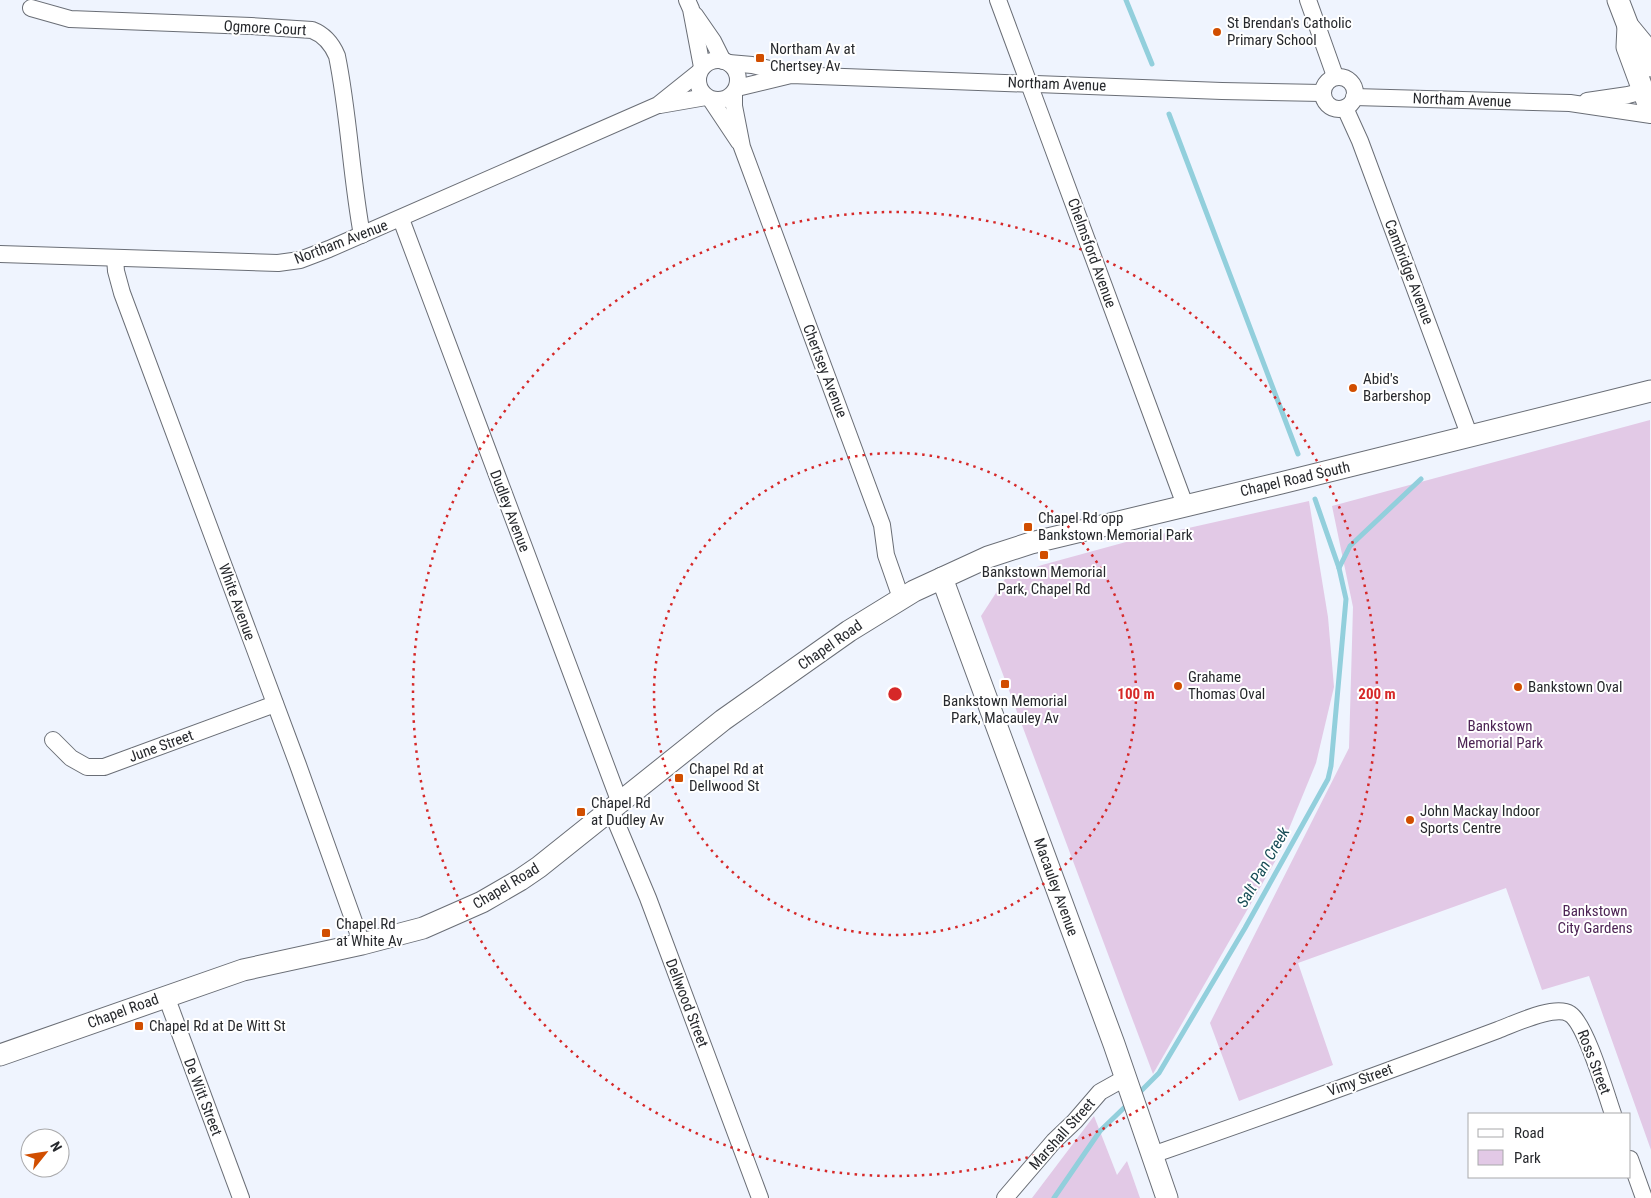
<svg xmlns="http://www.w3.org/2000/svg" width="1651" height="1198" font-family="'Roboto Condensed',sans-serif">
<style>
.green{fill:#e2c9e6}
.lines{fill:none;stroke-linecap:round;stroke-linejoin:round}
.stream{stroke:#92cfdc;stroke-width:5}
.minor-casing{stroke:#6a6e76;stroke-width:18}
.major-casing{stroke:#6a6e76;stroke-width:23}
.minor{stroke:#fff;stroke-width:16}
.major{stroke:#fff;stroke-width:21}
.ring{fill:none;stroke:#d62828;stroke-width:2.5;stroke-dasharray:2.5 5}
.poi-dot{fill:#d14e00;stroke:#fff;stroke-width:2}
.labels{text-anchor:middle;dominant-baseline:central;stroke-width:4;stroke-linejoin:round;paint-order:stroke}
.poi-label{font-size:15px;fill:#27292d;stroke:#fff;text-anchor:start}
.street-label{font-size:15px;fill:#27292d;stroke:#fff}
.park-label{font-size:15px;fill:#4d2455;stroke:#fff}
.water-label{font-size:16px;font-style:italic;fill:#184d57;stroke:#fff}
.centre{fill:#d62828;stroke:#fff;stroke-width:2.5}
.ring-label{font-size:15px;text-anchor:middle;font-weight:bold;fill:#d62828;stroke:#fff;stroke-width:4;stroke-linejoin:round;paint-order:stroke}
</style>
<rect width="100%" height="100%" fill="#eff4fe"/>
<!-- green -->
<g class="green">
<polygon points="1650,420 1651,1150 1589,976 1542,990 1506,888 1298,963 1333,1065 1239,1101 1210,1023 1349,748 1353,607 1332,506"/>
<polygon points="1309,501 1328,617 1334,687 1316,763 1277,858 1153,1074 981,616 1005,579 1042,565 1126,542"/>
<polygon points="1094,1116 1117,1175 1127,1161 1140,1198 1032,1198"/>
</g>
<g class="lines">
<!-- stream -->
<g class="stream">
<polyline points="1126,0 1152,64"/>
<polyline points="1169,114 1298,454"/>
<polyline points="1339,568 1350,546 1421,479"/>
<polyline points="1137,1095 1159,1073 1245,928 1328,779 1331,766 1346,599 1339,568 1315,499"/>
<polyline points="1054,1198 1100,1131 1129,1103"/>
</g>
<!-- minor casing -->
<g class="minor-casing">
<g id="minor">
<polyline points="687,0 691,9 702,67"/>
<polyline points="998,0 1185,505"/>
<polyline points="1308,0 1335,76"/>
<path d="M 31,8 L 70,19 L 251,26 L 312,30 C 325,35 332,44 337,56 C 349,115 351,176 362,235"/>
<polyline points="695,15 713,41 723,61"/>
<circle cx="718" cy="80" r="20"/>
<polyline points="729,63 752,65 787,73"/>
<circle cx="1339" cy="93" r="16"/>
<polyline points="737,88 791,75 1222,91 1322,93"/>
<polyline points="734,93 734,106 742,147 882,525 886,555 901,598"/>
<polyline points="1354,97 1570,103 1651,115"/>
<polyline points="711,100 739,142"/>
<polyline points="1587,101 1628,95 1643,91"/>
<polyline points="660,105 706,97"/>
<polyline points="1345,108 1360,141 1470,437"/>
<polyline points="401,219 620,803"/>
<polyline points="0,254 278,263 300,260 329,249 658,105 698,73"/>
<polyline points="115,258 116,271 122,293 298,765 362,944"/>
<polyline points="53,740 71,758 87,767 104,767 275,704"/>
<polyline points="611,810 648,898 760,1198"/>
<polyline points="166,996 241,1198"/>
<path d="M 1152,1155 C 1268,1115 1383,1073 1498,1030 C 1514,1024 1555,1004 1570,1014 C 1586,1024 1606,1094 1613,1114"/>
<polyline points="1630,1159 1644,1198"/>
<polyline points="1005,1198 1054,1141 1075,1121 1100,1092 1125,1078"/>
</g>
</g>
<!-- major casing -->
<g class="major-casing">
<g id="major">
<polyline points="1618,0 1628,26 1642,43 1651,66"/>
<polyline points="1628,26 1627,47 1651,112"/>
<polyline points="942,578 1114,1044 1167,1198"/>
<polyline points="0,1055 243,970 362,944 423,928 482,902 520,880 539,867 723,720 849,631 914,591 988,557 1031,543 1281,483 1651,391"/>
</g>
</g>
<!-- minor -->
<use href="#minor" class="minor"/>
<!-- major -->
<use href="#major" class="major"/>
</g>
<!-- distance rings -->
<g class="ring">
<circle cx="895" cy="694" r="241"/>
<circle cx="895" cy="694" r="482"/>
</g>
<!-- markers -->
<g class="poi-dot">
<circle cx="1217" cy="32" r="5"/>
<rect x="755" y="53" width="10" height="10" rx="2.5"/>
<circle cx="1353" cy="388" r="5"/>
<rect x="1023" y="522" width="10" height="10" rx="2.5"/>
<rect x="1039" y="550" width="10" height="10" rx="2.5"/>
<rect x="1000" y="679" width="10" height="10" rx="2.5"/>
<circle cx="1178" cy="686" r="5"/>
<circle cx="1518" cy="687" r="5"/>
<rect x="674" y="773" width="10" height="10" rx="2.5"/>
<rect x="576" y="807" width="10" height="10" rx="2.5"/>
<circle cx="1410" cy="820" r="5"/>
<rect x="321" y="928" width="10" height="10" rx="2.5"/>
<rect x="134" y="1021" width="10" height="10" rx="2.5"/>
</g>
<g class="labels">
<!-- poi labels -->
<g class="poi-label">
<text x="1227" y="23">St Brendan's Catholic<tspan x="1227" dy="17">Primary School</tspan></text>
<text x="770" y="49">Northam Av at<tspan x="770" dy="17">Chertsey Av</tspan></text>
<text x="1363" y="379">Abid's<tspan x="1363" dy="17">Barbershop</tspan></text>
<text x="1038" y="518">Chapel Rd opp<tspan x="1038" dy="17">Bankstown Memorial Park</tspan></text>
<text x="1044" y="572" text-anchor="middle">Bankstown Memorial<tspan x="1044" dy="17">Park, Chapel Rd</tspan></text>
<text x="1188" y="677">Grahame<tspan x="1188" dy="17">Thomas Oval</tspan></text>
<text x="1528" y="687">Bankstown Oval</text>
<text x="1005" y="701" text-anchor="middle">Bankstown Memorial<tspan x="1005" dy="17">Park, Macauley Av</tspan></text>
<text x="689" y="769">Chapel Rd at<tspan x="689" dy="17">Dellwood St</tspan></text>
<text x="591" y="803">Chapel Rd<tspan x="591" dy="17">at Dudley Av</tspan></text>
<text x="1420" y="811">John Mackay Indoor<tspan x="1420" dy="17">Sports Centre</tspan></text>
<text x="336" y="924">Chapel Rd<tspan x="336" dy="17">at White Av</tspan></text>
<text x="149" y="1026">Chapel Rd at De Witt St</text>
</g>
<!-- street labels -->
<g class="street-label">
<text transform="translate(265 28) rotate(3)">Ogmore Court</text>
<text transform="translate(1057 84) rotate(2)">Northam Avenue</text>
<text transform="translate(1462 100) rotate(2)">Northam Avenue</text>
<text transform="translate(341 242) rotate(-21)">Northam Avenue</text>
<text transform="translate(1092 253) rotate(70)">Chelmsford Avenue</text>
<text transform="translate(1409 272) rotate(69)">Cambridge Avenue</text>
<text transform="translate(825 371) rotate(69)">Chertsey Avenue</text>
<text transform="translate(1295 479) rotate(-13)">Chapel Road South</text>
<text transform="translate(510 511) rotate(69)">Dudley Avenue</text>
<text transform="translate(237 602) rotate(70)">White Avenue</text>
<text transform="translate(830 645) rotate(-35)">Chapel Road</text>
<text transform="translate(161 746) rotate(-20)">June Street</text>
<text transform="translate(506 886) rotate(-31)">Chapel Road</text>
<text transform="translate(1056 887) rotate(70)">Macauley Avenue</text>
<text transform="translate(687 1003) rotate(69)">Dellwood Street</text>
<text transform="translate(123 1011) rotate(-20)">Chapel Road</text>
<text transform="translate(1594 1062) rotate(69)">Ross Street</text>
<text transform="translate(1360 1080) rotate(-20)">Vimy Street</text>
<text transform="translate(203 1097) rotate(69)">De Witt Street</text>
<text transform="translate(1062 1134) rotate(-48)">Marshall Street</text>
</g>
<!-- park labels -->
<g class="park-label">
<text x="1500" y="726">Bankstown<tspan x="1500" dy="17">Memorial Park</tspan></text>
<text x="1595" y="911">Bankstown<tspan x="1595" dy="17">City Gardens</tspan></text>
</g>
<!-- water labels -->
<g class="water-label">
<text transform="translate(1263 867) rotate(-60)">Salt Pan Creek</text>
</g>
</g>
<circle cx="895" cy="694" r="8" class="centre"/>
<g class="ring-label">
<text x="1136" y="699">100 m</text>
<text x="1377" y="699">200 m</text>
</g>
<!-- legend -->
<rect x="1468" y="1113" width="162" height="65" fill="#ffffff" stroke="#a9a9ab"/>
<rect x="1478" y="1129" width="25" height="8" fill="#ffffff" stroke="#a9a9ab"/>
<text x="1514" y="1138" font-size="15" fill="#27292d">Road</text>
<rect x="1478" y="1150" width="25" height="15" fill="#e2c9e6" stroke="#a9a9ab"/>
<text x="1514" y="1163" font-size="15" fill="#27292d">Park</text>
<!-- north arrow -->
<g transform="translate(45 1153) rotate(60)"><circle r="24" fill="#ffffff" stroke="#a9a9ab"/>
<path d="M0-4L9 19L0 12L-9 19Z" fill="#d14e00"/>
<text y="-8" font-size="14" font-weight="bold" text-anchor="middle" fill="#27292d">N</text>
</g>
</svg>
